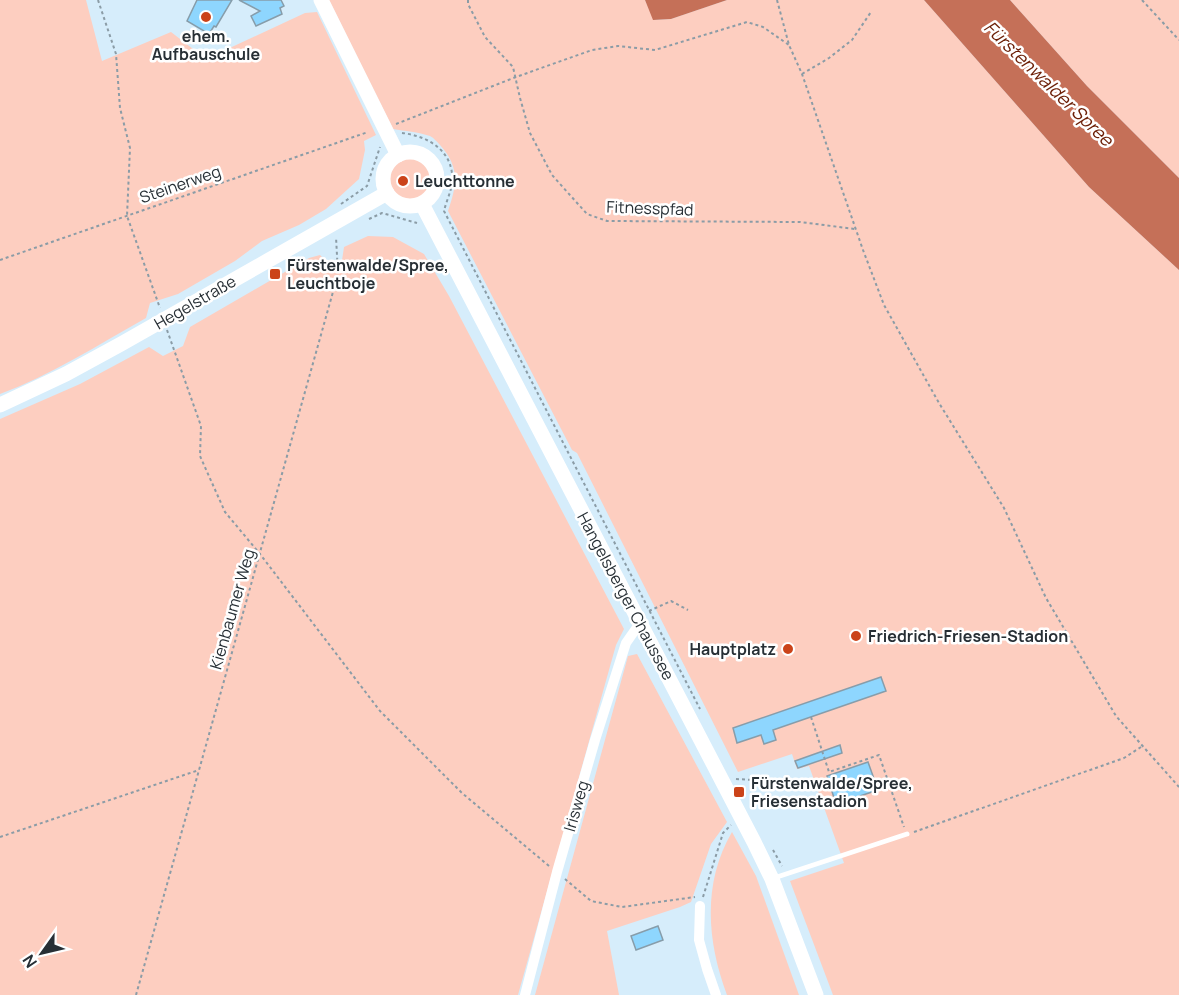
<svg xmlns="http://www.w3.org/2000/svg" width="1179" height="995" font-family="Manrope,sans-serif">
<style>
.green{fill:#fdcec0}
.water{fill:#c57058}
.building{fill:#8ed6fe;stroke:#879daa;stroke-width:1.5}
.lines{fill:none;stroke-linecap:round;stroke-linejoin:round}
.path{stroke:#8b9ca6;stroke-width:2;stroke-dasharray:3 3;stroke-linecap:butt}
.lane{stroke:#fff;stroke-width:5}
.street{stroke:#fff;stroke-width:10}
.secondary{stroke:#fff;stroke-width:15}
.poi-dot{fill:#cb4319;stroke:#fff;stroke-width:2}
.labels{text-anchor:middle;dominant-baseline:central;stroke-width:5;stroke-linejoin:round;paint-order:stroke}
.poi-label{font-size:16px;font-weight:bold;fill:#272f35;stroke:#fff;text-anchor:start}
.street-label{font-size:16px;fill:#272f35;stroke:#fff}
.water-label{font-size:18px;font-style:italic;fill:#6b1d04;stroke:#fff}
</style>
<rect width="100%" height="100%" fill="#d6edfb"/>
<!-- green -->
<g class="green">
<path d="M 0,0 L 86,0 L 102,61 L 171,32 L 206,59 L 305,13 L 317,12 L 376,135 L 364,141 L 365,150 L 359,179 L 326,209 L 299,225 L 262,241 L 235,261 L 178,294 L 150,303 L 146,318 C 98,345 51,375 0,394 Z"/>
<path d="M 329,0 L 645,0 L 654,20 L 671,19 L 727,0 L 924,0 L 1089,187 L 1179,270 L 1179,995 L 833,995 L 790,881 L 844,863 L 809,766 L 797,769 L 792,754 L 738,772 L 577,453 L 572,450 L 448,211 C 457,185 460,167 440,145 C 437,142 434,138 430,136 C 418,132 405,131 393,129 Z"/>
<polygon points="1010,0 1179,0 1179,178 1087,86"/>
<circle cx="411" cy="179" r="21"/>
<polygon points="368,236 393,237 424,254 449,296 624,629 616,645 518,995 0,995 0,419 80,384 149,347 163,356 183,346 190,327 309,258 320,255 327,262 331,272 341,267 344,247"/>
<polygon points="637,654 727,822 711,844 691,902 680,907 607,931 619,995 535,995 628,656"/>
<path d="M 732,832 L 756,876 L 799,995 L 727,995 C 707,942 702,883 732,832 Z"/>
</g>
<!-- water -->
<g class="water">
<polygon points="645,0 727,0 671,19 653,20"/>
<polygon points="924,0 1010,0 1087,86 1179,178 1179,270 1089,187"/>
</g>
<!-- building -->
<g class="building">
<polygon points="197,0 232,0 216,27 214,26 209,34 187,21"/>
<polygon points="239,0 281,0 284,6 280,8 282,14 256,26 251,16 260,11"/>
<polygon points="881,677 886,691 773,730 776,740 764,744 761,735 737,743 733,728"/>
<polygon points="840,745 842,753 798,768 795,761"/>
<polygon points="868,762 878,790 836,804 827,776"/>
<polygon points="658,926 663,940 636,950 631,936"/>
</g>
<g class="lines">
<!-- path -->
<g class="path">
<polyline points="98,0 116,54 120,108 130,148 127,216 160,308"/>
<polyline points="468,0 468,4 485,37 513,67 520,98 530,133 552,175 587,214 607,221 800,222 855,229"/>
<polyline points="777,0 789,45 802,74 863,250 884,305 939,403 1004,508 1046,598 1116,716 1179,787"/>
<polyline points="1142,0 1179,40"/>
<polyline points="802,74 829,58 852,40 871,12"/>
<polyline points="396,124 516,77 592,50 618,46 655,50 747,22 763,27 789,45"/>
<path d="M 402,133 C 429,136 455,152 452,183 C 451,192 446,202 444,211 L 700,709"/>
<polyline points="341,204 367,186 380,147"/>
<polyline points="369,219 382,213 417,223"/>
<polyline points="0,260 368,132"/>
<polyline points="167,330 201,426 200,456 225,512 260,554 380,711 462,793 549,866"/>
<polyline points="649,611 671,601 688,610"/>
<polyline points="811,717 829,772 879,755 904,827"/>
<polyline points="736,779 772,781"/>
<polyline points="914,832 1124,758 1141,747"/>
<polyline points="0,837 199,770"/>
<polyline points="773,850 782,866"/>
<polyline points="565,879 591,901 622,907 695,897"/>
<polyline points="703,897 723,833 731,825"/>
<polyline points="136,995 338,274 336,237"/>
</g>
<!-- lane -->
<polyline class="lane" points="774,878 907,834"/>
<!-- street -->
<g class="street">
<polyline points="700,906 699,940 707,969 716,995"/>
<polyline points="525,995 557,872 595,740 626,643 640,623"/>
</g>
<!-- secondary -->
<g class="secondary">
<polyline points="321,0 398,155"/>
<circle cx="410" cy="179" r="27"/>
<polyline points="422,204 754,842 772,879 816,995"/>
<polyline points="0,405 66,374 121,344 387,193"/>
</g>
</g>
<!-- markers -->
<g class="poi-dot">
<circle cx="206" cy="17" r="6"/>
<circle cx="403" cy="181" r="6"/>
<rect x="269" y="268" width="12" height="12" rx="3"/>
<circle cx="856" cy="636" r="6"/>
<circle cx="788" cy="649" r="6"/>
<rect x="733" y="786" width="12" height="12" rx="3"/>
</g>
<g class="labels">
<!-- poi labels -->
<g class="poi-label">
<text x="206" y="36" text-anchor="middle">ehem.<tspan x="206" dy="18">Aufbauschule</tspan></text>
<text x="415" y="181">Leuchttonne</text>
<text x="287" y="265">Fürstenwalde/Spree,<tspan x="287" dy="18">Leuchtboje</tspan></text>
<text x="868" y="636">Friedrich-Friesen-Stadion</text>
<text x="776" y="649" text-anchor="end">Hauptplatz</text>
<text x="751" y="783">Fürstenwalde/Spree,<tspan x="751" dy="18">Friesenstadion</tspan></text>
</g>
<!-- street labels -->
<g class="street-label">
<text transform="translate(180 184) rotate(-19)">Steinerweg</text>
<text transform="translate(650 208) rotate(2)">Fitnesspfad</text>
<text transform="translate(195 302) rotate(-30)">Hegelstraße</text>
<text transform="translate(626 596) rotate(62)">Hangelsberger Chaussee</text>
<text transform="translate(232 609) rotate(-74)">Kienbaumer Weg</text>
<text transform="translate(576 806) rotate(-74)">Irisweg</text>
</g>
<!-- water labels -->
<g class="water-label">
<text transform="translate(1049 83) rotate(44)">Fürstenwalder Spree</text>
</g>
</g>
<!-- north arrow -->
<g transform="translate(42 953) rotate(236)" stroke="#ffffff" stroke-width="4.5" paint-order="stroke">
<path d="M0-4.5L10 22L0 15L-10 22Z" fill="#272f35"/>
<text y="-9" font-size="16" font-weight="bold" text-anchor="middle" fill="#272f35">N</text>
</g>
</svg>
